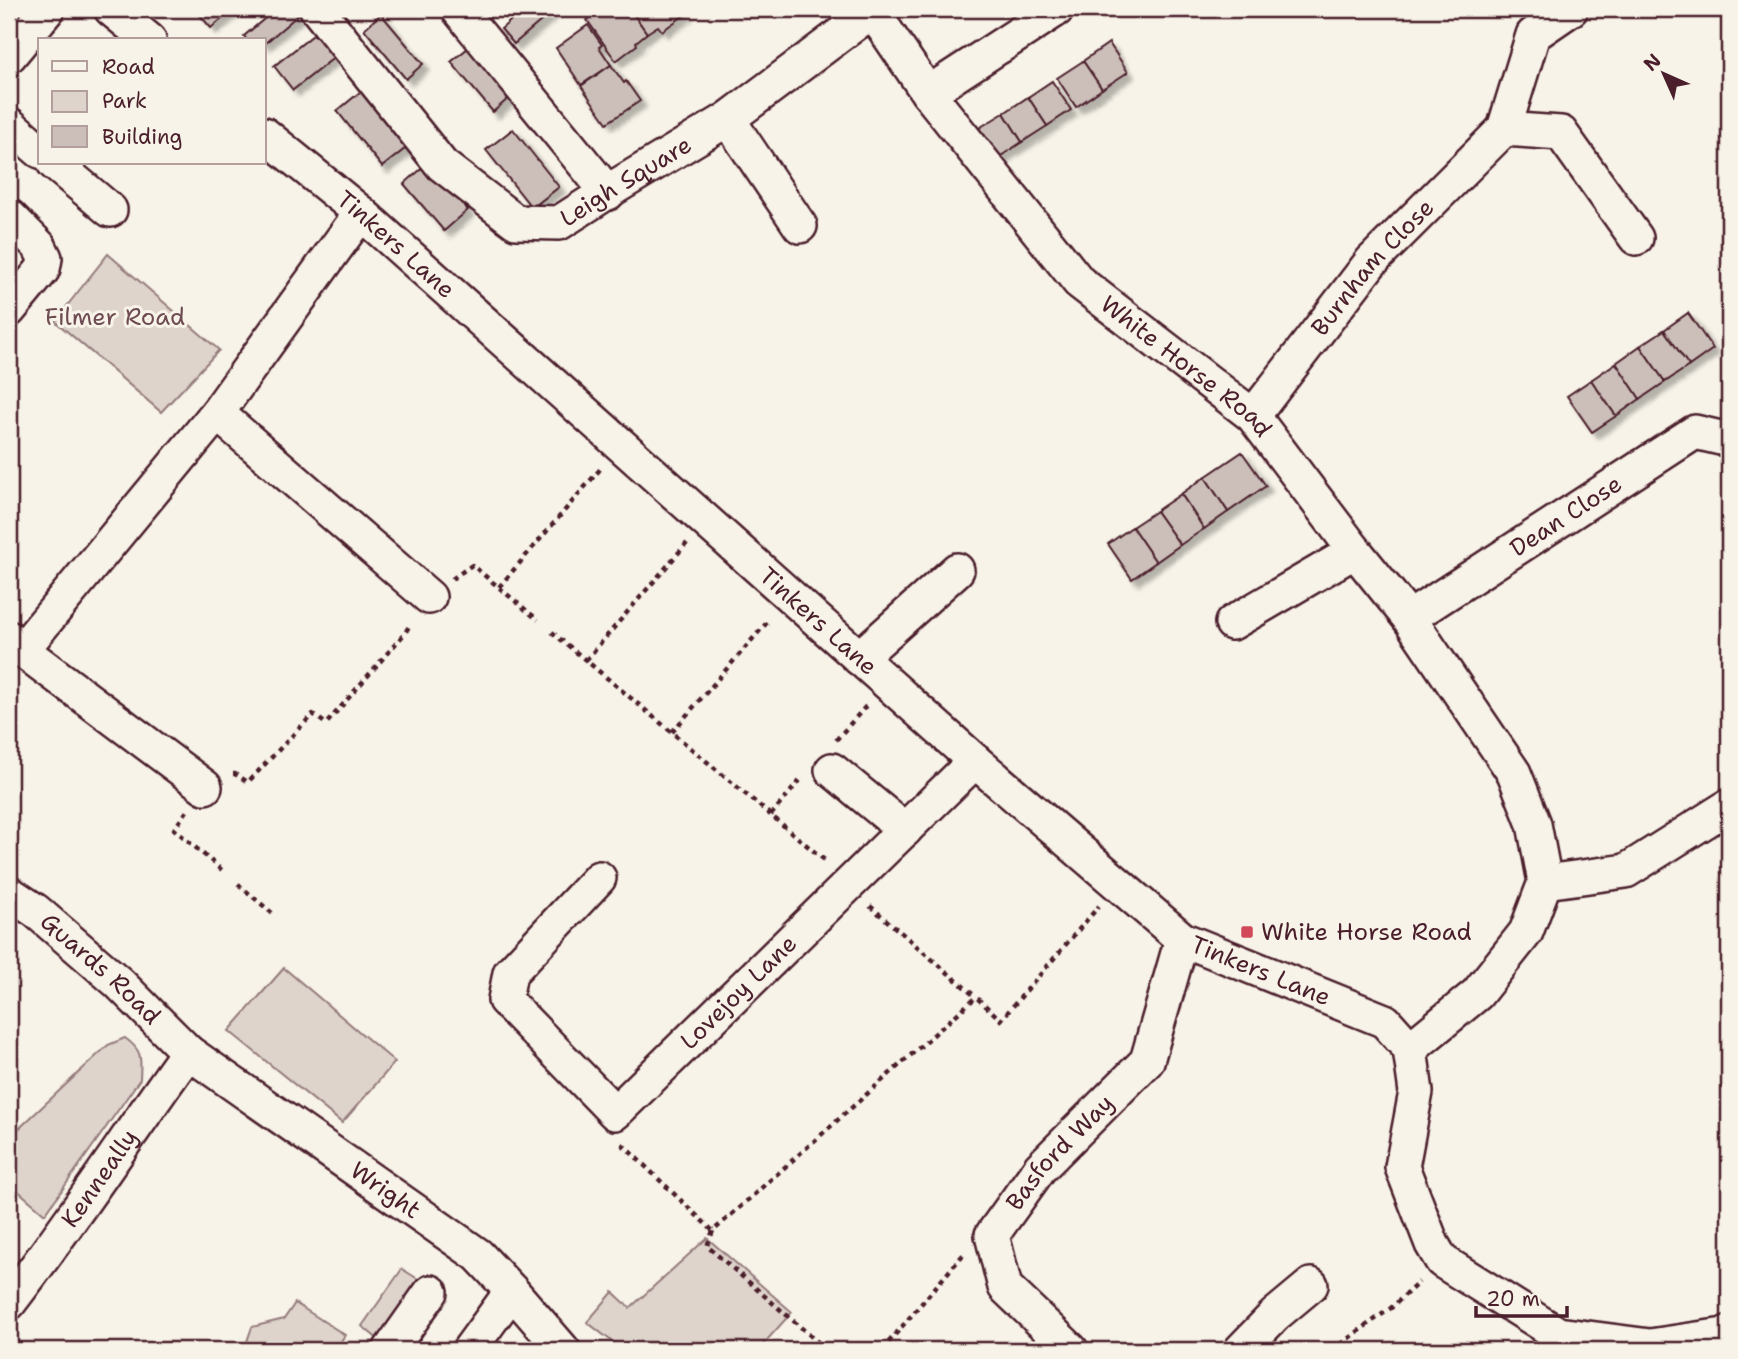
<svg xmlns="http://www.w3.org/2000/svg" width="1738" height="1359" font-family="'Shantell Sans',sans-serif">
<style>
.green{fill:#ded4cc;stroke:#947a7c;stroke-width:2}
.building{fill:#ccbfb9;stroke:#4a1f2b;stroke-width:2;filter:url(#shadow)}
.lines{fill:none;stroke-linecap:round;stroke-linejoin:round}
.minor-casing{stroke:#4a1f2b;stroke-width:38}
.path{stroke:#4a1f2b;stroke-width:4.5;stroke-dasharray:5 5;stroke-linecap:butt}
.minor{stroke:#f7f3e8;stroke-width:33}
.poi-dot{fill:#d1495b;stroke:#f7f3e8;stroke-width:2.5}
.labels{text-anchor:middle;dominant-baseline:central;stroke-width:6;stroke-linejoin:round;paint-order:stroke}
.street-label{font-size:24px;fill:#4a1f2b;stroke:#f7f3e8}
.park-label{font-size:24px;fill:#6f4c53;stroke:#f7f3e8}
.poi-label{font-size:24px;fill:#4a1f2b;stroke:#f7f3e8;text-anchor:start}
</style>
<defs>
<filter id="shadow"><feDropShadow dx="6" dy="6" stdDeviation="2" flood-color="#0004"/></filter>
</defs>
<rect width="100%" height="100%" fill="#f7f3e8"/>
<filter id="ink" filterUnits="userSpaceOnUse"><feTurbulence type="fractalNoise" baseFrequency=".0143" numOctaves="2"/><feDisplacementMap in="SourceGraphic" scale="14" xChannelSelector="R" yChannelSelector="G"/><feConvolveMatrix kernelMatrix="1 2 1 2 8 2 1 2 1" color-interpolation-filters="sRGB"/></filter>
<g filter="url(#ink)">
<!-- green -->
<g class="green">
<polygon points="108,254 219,350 161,412 55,321"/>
<polygon points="284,968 395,1062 342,1123 229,1031"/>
<path d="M 125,1038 C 143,1051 141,1058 140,1079 L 45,1214 L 9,1183 L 9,1138 L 108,1045 Z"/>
<polygon points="707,1238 792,1312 758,1350 623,1350 587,1322 613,1292 630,1308"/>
<polygon points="402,1269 418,1279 379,1340 362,1326"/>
<polygon points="295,1303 345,1335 335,1350 244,1350 252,1327 284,1319"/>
</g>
<!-- building -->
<g class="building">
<polygon points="205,9 234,9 211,28 199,14"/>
<polygon points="276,9 304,10 264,44 264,40 247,40 244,36"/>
<polygon points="524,9 555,9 514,44 501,29"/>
<polygon points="602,9 606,9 610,14 618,9 630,9 647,33 636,42 637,45 616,61 587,20"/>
<polygon points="630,9 682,9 686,14 662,31 658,26 647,33"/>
<polygon points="381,14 423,64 406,79 364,29"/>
<polygon points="588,25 602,45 599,47 611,65 581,85 556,48"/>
<polygon points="317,32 336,56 293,90 274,66"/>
<polygon points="1109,43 1128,72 1102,89 1083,61"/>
<polygon points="468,48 509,98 493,112 451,62"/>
<polygon points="1083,61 1102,89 1076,107 1057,78"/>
<polygon points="611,65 624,83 626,81 640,101 607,123 581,86"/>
<polygon points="1052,81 1071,110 1047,126 1028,97"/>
<polygon points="365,88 411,144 382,167 337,111"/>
<polygon points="1028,97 1047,126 1022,142 1004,113"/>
<polygon points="1004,113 1022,142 998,158 979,128"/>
<polygon points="513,129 559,187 532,208 486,150"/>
<polygon points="428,163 468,210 444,231 404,184"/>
<polygon points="1688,313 1713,349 1689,366 1664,330"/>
<polygon points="1664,330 1689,366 1665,382 1640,346"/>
<polygon points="1640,346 1665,382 1640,399 1616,363"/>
<polygon points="1616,363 1640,399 1616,416 1591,380"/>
<polygon points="1591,380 1616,416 1592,432 1567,396"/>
<polygon points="1242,452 1266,486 1228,512 1205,477"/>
<polygon points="1205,477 1228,512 1204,529 1181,494"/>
<polygon points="1181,494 1204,529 1180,545 1156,511"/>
<polygon points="1156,511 1180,545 1156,562 1132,527"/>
<polygon points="1132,527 1156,562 1132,579 1108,544"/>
</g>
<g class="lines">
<!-- minor casing -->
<g class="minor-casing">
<g id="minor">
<polyline points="111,9 149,40"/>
<path id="s1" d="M 317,9 L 442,165 L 516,222 L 559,223 L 612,189 L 728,119 L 872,11"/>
<polyline points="458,9 608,193"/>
<path id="s2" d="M 871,9 L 928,93 L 1079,282 L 1253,416 L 1355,551 L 1409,618 L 1514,773 L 1534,824 L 1545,882 L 1526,932 L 1477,994 L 1410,1049"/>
<polyline points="9,56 48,9"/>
<polyline points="928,93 1057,9"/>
<polyline points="728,119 800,226"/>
<polyline points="9,124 40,151"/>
<polyline points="1504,129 1533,35 1571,9"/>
<path id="s3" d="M 264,134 L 361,213 L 975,761 L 1182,939 L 1385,1021 L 1410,1049"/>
<polyline points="54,163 110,210"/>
<polyline points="9,216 39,246 45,258 43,269 9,310"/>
<polyline points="217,413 429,597"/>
<path id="s4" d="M 1253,416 L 1371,262 L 1504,129 L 1561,133 L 1636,238"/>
<path id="s5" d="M 1409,618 L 1695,432 L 1729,440"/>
<polyline points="1232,623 1355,551"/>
<polyline points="9,638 22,650 205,787"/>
<polyline points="22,650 217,413 361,213"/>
<polyline points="859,658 957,570"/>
<polyline points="832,770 905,830"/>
<path id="s6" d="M 599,878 L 510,973 L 505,1000 L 615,1113 L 975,761"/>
<polyline points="1545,882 1626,871 1729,806"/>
<path id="s7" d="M 9,893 L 36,911 L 119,983 L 188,1052 L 478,1255 L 512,1291 L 563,1350"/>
<polyline points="1410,1049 1416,1092 1402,1167 1432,1244 1442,1261 1558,1334 1650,1346 1724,1335 1729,1332"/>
<path id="s8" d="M 9,1303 C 72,1222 128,1135 188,1052"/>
<polyline points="390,1350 431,1292"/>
<polyline points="469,1350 512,1291"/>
<path id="s9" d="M 1071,1350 L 1005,1287 L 992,1235 L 1040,1168 L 1147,1061 L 1182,939"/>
<polyline points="1241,1350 1275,1315 1311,1285"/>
</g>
</g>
<!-- path -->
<g class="path">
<polyline points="452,579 472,565 538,620"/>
<polyline points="499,587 602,467"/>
<polyline points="552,632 828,863"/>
<polyline points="586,660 687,543"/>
<polyline points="672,732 770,619"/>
<polyline points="836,740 867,705"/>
<polyline points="233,774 235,774 248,782 313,714 326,724 405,633 411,623"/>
<polyline points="187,811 174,829 223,871"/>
<polyline points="771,815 802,778"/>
<polyline points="238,884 272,913"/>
<polyline points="870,906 976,997"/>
<polyline points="622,1144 713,1231 976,997 1001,1020 1099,906"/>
<polyline points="713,1231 707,1246 827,1350"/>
<polyline points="882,1350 962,1256 966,1253"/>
<polyline points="1332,1350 1391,1308 1419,1282"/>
</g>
<!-- minor -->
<use href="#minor" class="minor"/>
</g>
</g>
<!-- markers -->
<rect class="poi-dot" x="1240" y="925" width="14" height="14" rx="3.5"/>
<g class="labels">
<!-- street labels -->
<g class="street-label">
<text stroke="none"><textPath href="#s1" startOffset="415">Leigh Square</textPath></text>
<text stroke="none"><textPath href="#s3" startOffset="172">Tinkers Lane</textPath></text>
<text stroke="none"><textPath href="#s4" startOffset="191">Burnham Close</textPath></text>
<text stroke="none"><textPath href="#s2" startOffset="480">White Horse Road</textPath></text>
<text stroke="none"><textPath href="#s5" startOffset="187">Dean Close</textPath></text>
<text stroke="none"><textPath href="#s3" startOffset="738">Tinkers Lane</textPath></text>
<text stroke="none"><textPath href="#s7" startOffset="119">Guards Road</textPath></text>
<text stroke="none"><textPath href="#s3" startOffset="1306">Tinkers Lane</textPath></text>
<text stroke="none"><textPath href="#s6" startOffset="488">Lovejoy Lane</textPath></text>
<text stroke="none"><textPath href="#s9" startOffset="252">Basford Way</textPath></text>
<text stroke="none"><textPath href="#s8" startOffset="154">Kenneally</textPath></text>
<text stroke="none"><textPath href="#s7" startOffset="481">Wright</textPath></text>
</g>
<!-- park labels -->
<g class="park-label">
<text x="115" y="317">Filmer Road</text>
</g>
<!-- poi labels -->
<g class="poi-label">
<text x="1261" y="932">White Horse Road</text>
</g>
</g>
<!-- margin -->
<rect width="1738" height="1359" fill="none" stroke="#f7f3e8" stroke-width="35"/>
<rect x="18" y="18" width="1703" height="1324" fill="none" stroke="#4a1f2b" stroke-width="2.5" filter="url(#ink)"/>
<!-- legend -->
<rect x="38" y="38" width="228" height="126" fill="#f7f3e8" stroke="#b29e9c" stroke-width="2"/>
<rect x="52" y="61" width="35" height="10" fill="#f7f3e8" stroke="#b29e9c" stroke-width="2"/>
<text x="102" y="74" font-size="21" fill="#4a1f2b">Road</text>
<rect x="52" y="91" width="35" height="21" fill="#ded4cc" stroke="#b29e9c" stroke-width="2"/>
<text x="102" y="108" font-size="21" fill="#4a1f2b">Park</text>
<rect x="52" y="126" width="35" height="21" fill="#ccbfb9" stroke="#b29e9c" stroke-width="2"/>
<text x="102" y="144" font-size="21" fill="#4a1f2b">Building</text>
<!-- north arrow -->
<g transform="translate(1664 74) rotate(315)" stroke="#f7f3e8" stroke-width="5" paint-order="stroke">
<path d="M0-5L12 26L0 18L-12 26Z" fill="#4a1f2b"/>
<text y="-10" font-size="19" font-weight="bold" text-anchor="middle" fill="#4a1f2b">N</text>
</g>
<!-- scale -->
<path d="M1476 1306v10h91v-10" fill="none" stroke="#4a1f2b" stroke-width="3.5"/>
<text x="1486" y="1306" font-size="21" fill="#4a1f2b" stroke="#f7f3e8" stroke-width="5" paint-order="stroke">20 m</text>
</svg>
